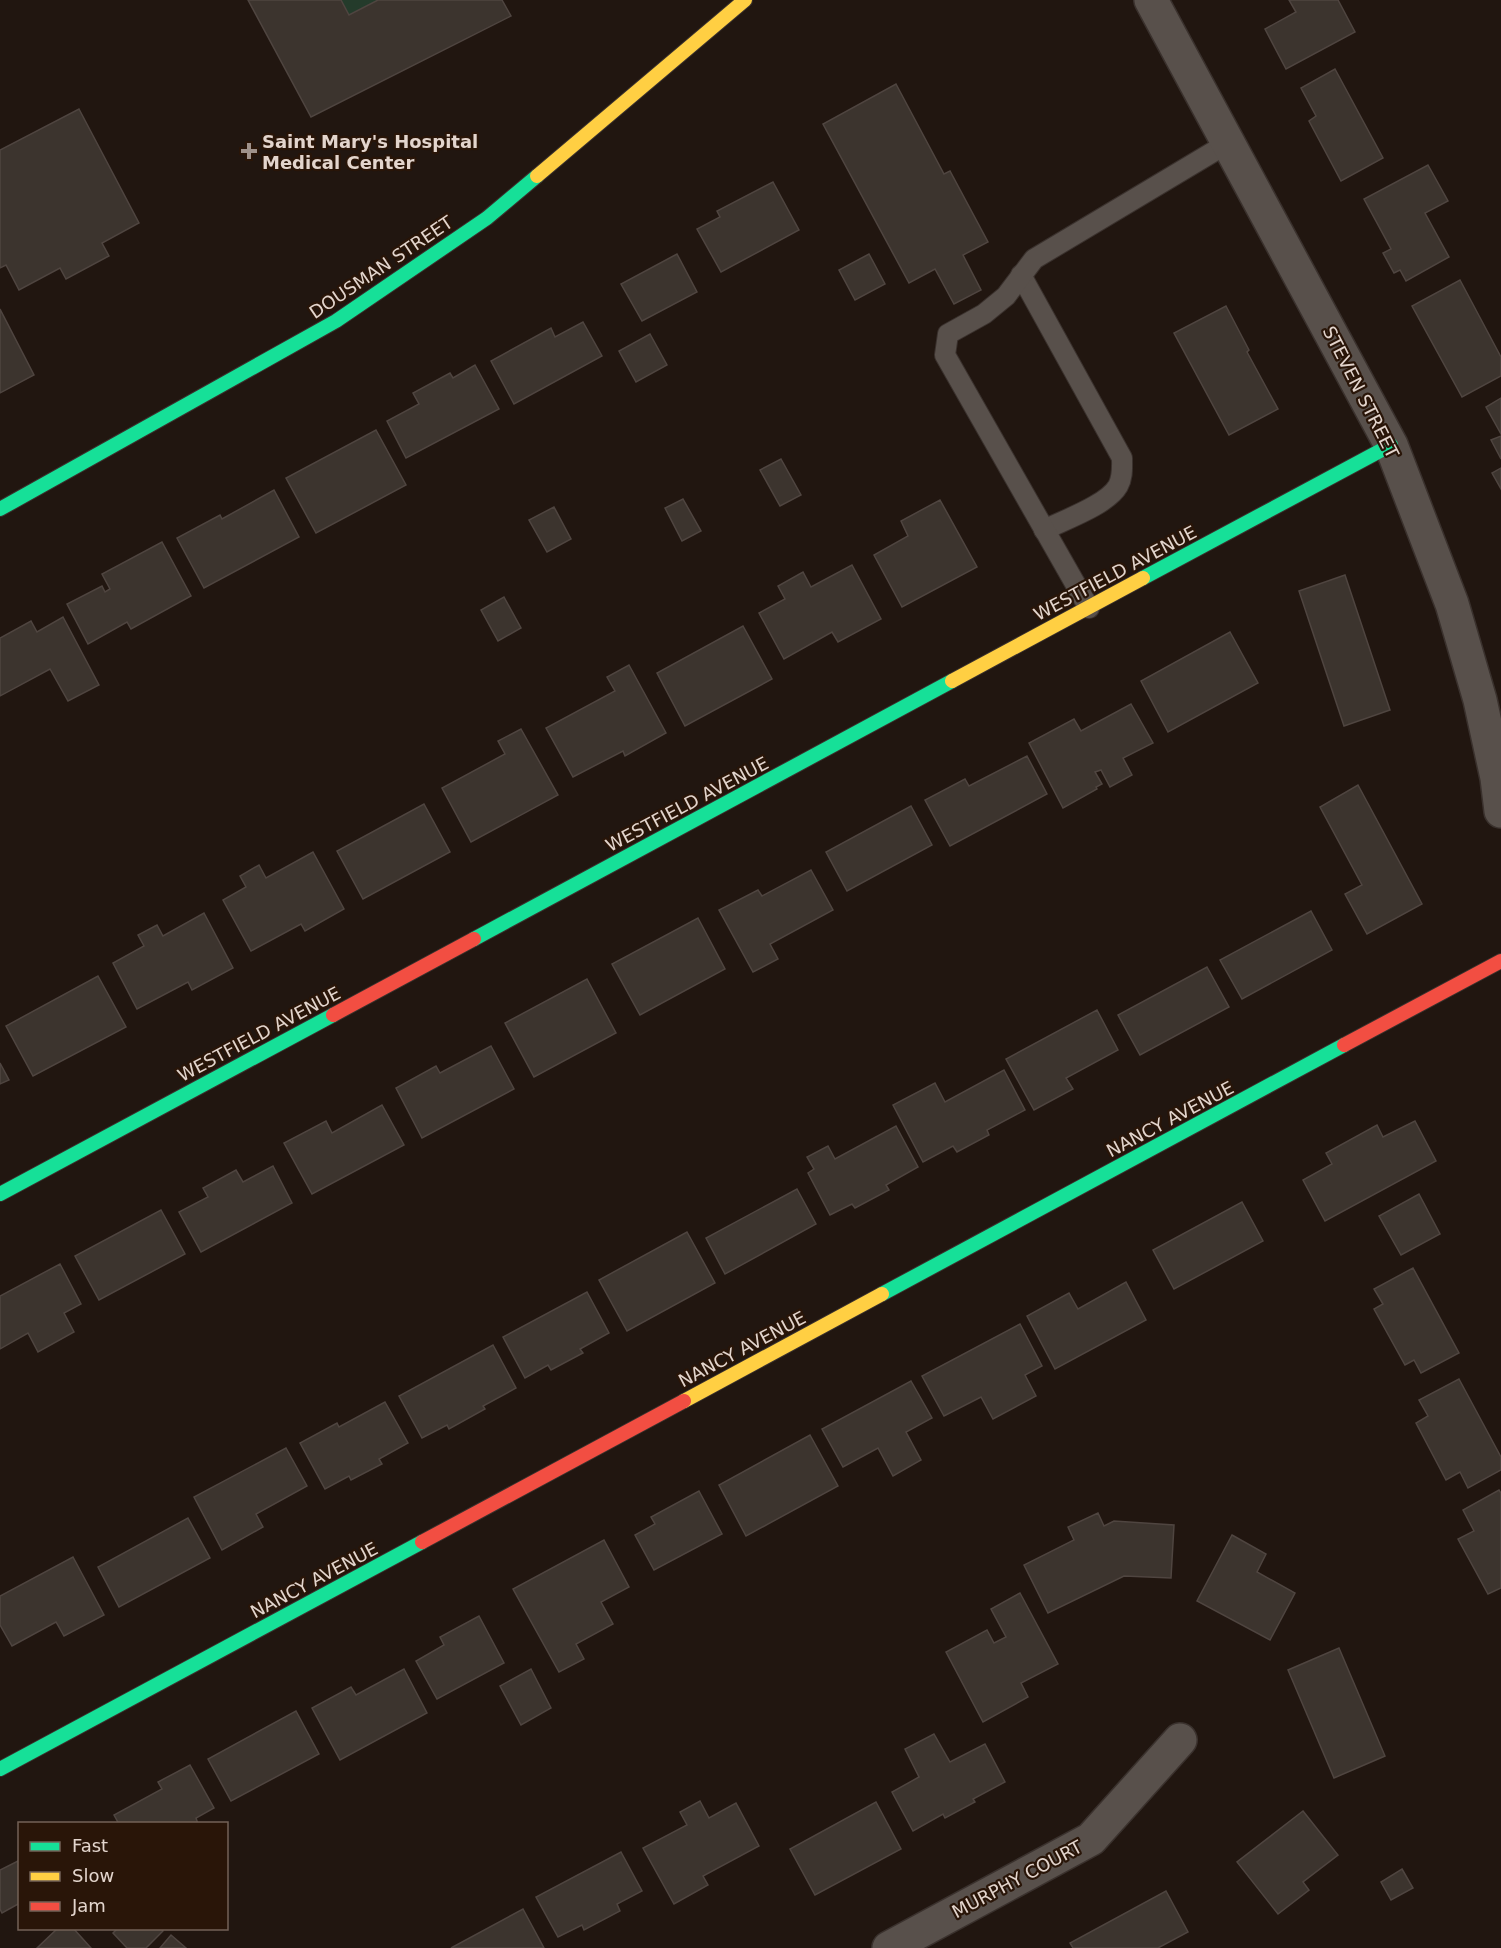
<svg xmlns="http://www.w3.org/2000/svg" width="1501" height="1948" font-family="'DejaVu Sans',sans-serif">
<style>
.green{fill:#243b2b}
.building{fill:#3c342e;stroke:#4f4540;stroke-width:1.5}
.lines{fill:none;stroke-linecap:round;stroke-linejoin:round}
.lane-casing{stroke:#3a312d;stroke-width:22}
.street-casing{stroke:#3a312d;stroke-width:36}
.fast-casing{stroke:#3a312d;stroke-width:16}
.slow-casing{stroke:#3a312d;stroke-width:16}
.jam-casing{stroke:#3a312d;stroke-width:16}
.lane{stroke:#58504b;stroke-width:20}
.street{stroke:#58504b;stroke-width:33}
.fast{stroke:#16e098;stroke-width:14}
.slow{stroke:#ffcf43;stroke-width:14}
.jam{stroke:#f24e42;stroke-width:14}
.poi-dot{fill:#9f928b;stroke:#291508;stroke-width:2}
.labels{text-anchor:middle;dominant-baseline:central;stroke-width:4.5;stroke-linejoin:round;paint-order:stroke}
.poi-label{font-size:18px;font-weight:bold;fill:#e3d5cd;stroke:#291508;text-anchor:start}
.street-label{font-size:18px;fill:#e3d5cd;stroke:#291508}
</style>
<rect width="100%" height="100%" fill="#211610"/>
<!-- green -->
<polygon class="green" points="341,0 378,0 349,15"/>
<!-- building -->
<g class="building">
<polygon points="248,0 341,0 349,15 378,0 502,0 511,16 311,117"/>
<polygon points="1289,0 1338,0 1355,32 1286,69 1265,29 1296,12"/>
<polygon points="1335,69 1383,158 1341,181 1309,121 1316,116 1301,88"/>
<polygon points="896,84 944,174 950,171 988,242 963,255 981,290 954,304 935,269 909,283 823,124"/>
<polygon points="79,109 139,223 102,243 109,256 66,279 60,268 19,290 6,265 0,268 0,150"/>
<polygon points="1428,165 1448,201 1425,213 1449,257 1406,281 1400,270 1394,273 1383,253 1391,249 1364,199"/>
<polygon points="773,182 799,230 721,272 697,229 720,217 717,211"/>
<polygon points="677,254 697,292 642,321 621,284"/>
<polygon points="869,254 885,284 855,300 839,270"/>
<polygon points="1460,280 1501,357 1501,376 1462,397 1412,306"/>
<polygon points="1226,306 1249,350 1247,352 1278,409 1229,435 1174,333"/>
<polygon points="0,309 34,375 0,393"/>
<polygon points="583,322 602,356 514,404 491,361 551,328 555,337"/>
<polygon points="650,334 667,365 636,382 619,351"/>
<polygon points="475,365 499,409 406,458 387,421 419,404 413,393 450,373 453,378"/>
<polygon points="1501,398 1501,434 1486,407"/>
<polygon points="376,430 406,485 316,533 286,478"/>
<polygon points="1501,436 1501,459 1491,440"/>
<polygon points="781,459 801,495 780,506 760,470"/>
<polygon points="1501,468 1501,489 1492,473"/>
<polygon points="274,490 299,537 204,588 177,538 220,515 222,519"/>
<polygon points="683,499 701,531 682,541 665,508"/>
<polygon points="940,500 977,567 902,607 874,555 908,536 901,521"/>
<polygon points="554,507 571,539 547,552 529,520"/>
<polygon points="162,542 191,596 131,629 127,622 88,644 67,604 102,586 105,592 110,589 102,574"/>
<polygon points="852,565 881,619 838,642 832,632 784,659 759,613 785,599 778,586 803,572 811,587"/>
<polygon points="1345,575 1390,710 1344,726 1299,591"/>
<polygon points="504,597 521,628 498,641 481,610"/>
<polygon points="63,617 99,685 68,701 50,669 0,696 0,638 31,621 37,632"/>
<polygon points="743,626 772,679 685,726 657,673"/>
<polygon points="1230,632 1258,683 1168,732 1141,681"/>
<polygon points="629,665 666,733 625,756 623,751 573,777 546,728 615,691 607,677"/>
<polygon points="1131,704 1153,743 1123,758 1132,775 1110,787 1101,770 1095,772 1102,784 1096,787 1097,789 1063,808 1029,743 1074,719 1081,731"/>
<polygon points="521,729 558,795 471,842 442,788 505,754 498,741"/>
<polygon points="1027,756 1047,794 950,846 925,800 965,779 969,786"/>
<polygon points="1358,785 1422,904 1367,934 1345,894 1362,885 1320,807"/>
<polygon points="424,804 450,852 363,899 337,851"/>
<polygon points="911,806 932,845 847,891 826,852"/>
<polygon points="313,852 344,909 305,931 301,924 251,951 223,900 246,887 240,876 259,865 266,878"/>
<polygon points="811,870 833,910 770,944 778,959 753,972 719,910 758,890 762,896"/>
<polygon points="1311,911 1332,950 1242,999 1220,960"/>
<polygon points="204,913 233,968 192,990 188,982 137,1009 113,963 144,946 138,935 157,925 163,936"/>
<polygon points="698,918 725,969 640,1015 612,964"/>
<polygon points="1207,967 1229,1007 1140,1055 1118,1015"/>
<polygon points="98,976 126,1027 33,1076 6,1026"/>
<polygon points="587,979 616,1033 534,1077 505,1023"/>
<polygon points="1097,1010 1118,1050 1066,1078 1073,1089 1034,1110 1006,1059"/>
<polygon points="491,1046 514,1089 422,1138 396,1088 436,1066 440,1073"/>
<polygon points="0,1063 9,1080 0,1084"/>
<polygon points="1004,1070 1025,1110 987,1130 989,1135 957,1152 953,1146 923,1162 893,1105 935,1083 945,1102"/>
<polygon points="382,1105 404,1145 312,1194 284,1143 326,1121 332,1133"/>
<polygon points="1415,1121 1436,1161 1325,1221 1303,1180 1332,1164 1326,1153 1377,1125 1383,1137"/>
<polygon points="896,1126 918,1167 886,1185 889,1190 855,1208 852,1204 830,1215 808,1173 814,1169 807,1157 828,1146 835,1159"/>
<polygon points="273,1166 292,1203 201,1252 179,1212 208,1197 203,1188 236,1170 243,1182"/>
<polygon points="797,1189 816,1224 725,1274 706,1238"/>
<polygon points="1419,1194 1440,1234 1401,1255 1379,1216"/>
<polygon points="1242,1202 1263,1241 1174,1289 1153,1250"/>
<polygon points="161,1210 185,1254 99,1300 75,1256"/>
<polygon points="687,1232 715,1283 627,1331 599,1280"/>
<polygon points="60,1264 81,1304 64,1313 74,1332 38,1352 28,1333 0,1349 0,1296"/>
<polygon points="1413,1268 1459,1353 1421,1373 1414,1360 1405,1365 1374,1309 1383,1304 1374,1289"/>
<polygon points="1126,1282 1146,1320 1055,1369 1027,1316 1069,1293 1078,1309"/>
<polygon points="587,1292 609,1333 580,1349 583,1353 551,1370 548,1365 525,1378 503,1337"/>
<polygon points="1020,1324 1042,1366 1025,1375 1036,1396 993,1419 981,1397 944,1416 922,1376"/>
<polygon points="493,1345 516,1388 483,1406 485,1409 449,1429 447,1425 422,1438 399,1396"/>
<polygon points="1459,1379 1501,1457 1501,1470 1468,1488 1460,1472 1446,1480 1416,1423 1428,1416 1419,1400"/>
<polygon points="911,1381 932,1418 906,1432 921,1460 893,1476 878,1448 843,1467 822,1429"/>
<polygon points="385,1402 408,1443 379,1459 382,1464 351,1480 349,1476 325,1489 300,1443 337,1423 339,1427"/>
<polygon points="810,1435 838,1486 746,1536 719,1485"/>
<polygon points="286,1448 307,1486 256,1514 263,1527 222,1550 194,1497"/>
<polygon points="1499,1490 1501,1493 1501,1588 1488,1594 1458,1539 1474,1531 1463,1510"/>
<polygon points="699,1491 722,1534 654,1570 635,1535 655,1524 651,1517"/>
<polygon points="1098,1513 1104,1526 1114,1521 1174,1525 1171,1578 1124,1576 1048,1613 1024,1565 1074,1540 1068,1527"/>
<polygon points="188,1518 210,1558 119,1607 98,1567"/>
<polygon points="1232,1535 1266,1554 1257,1572 1295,1593 1270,1640 1197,1601"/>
<polygon points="604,1540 629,1587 601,1602 613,1624 576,1644 584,1659 559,1672 513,1589"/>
<polygon points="73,1557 104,1615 64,1636 56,1622 12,1646 0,1625 0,1596"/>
<polygon points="1020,1593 1058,1664 1021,1683 1028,1697 983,1722 946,1652 987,1630 994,1643 1006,1637 991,1609"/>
<polygon points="479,1616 504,1663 437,1699 416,1661 444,1645 440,1637"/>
<polygon points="1339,1648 1385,1756 1334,1778 1288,1670"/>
<polygon points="404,1669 427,1713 340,1760 312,1708 351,1687 356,1695"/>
<polygon points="531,1669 551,1708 521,1725 500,1686"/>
<polygon points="296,1711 319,1754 231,1801 208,1759"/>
<polygon points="934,1734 950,1762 985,1744 1005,1782 973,1799 975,1802 945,1818 943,1814 913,1831 892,1792 919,1777 905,1749"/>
<polygon points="190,1765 214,1808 196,1818 198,1824 119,1824 114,1815 162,1789 158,1782"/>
<polygon points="700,1801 709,1818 736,1803 759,1846 703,1876 708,1885 674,1904 643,1848 687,1825 680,1812"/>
<polygon points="876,1802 901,1849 815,1895 790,1849"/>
<polygon points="1303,1811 1338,1855 1303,1882 1309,1890 1278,1914 1237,1862"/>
<polygon points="621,1852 642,1891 617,1904 620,1911 584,1930 582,1925 558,1937 536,1897"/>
<polygon points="20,1860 20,1903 2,1913 0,1909 0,1870"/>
<polygon points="1402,1869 1413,1888 1391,1900 1381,1882"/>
<polygon points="1166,1891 1188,1932 1158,1948 1073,1948 1070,1943"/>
<polygon points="523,1909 544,1948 451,1948"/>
<polygon points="58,1928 73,1928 91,1948 37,1948"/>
<polygon points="118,1928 161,1928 163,1931 146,1948 127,1948 113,1933"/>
<polygon points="171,1935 186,1948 160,1948"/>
</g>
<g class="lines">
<!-- lane casing -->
<g class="lane-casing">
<g id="lane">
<path d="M 1021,275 L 1122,458 C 1122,468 1123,477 1118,486 C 1107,505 1064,520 1044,530"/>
<polyline points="1089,608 945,355 948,334 984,314 1006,296 1034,259 1228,143"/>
</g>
</g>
<!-- street casing -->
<g class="street-casing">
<g id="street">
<polyline points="1151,0 1391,445 1452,604 1480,700 1497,778 1501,811"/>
<polyline points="889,1948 1091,1839 1180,1740"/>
</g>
</g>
<!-- fast casing -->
<g class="fast-casing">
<g id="fast">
<polyline points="0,509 336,321 487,218 537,176"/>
<polyline points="1143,578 1391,445"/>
<polyline points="474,939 952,681"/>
<polyline points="0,1194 333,1015"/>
<polyline points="882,1294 1344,1045"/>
<polyline points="0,1769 422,1542"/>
</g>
</g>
<!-- slow casing -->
<g class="slow-casing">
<g id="slow">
<polyline points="537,176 745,0"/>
<polyline points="952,681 1143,578"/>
<polyline points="684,1401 882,1294"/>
</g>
</g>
<!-- jam casing -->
<g class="jam-casing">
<g id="jam">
<polyline points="333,1015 474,939"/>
<polyline points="1344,1045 1501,961"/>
<polyline points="422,1542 684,1401"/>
</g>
</g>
<!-- lane -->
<use href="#lane" class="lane"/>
<!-- street -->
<use href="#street" class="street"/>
<!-- fast -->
<use href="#fast" class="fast"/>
<!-- slow -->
<use href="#slow" class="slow"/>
<!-- jam -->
<use href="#jam" class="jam"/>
</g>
<!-- markers -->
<path class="poi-dot" d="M246 142h6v6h6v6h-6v6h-6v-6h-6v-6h6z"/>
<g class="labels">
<!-- poi labels -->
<g class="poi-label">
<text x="262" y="141">Saint Mary's Hospital<tspan x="262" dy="21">Medical Center</tspan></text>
</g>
<!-- street labels -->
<g class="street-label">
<text transform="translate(381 267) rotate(-34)">DOUSMAN STREET</text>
<text transform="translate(1361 392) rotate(63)">STEVEN STREET</text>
<text transform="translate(1115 573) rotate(-28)">WESTFIELD AVENUE</text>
<text transform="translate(687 804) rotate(-28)">WESTFIELD AVENUE</text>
<text transform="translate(259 1034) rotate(-28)">WESTFIELD AVENUE</text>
<text transform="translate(1170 1119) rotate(-28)">NANCY AVENUE</text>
<text transform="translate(742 1349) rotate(-28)">NANCY AVENUE</text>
<text transform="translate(314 1580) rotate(-28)">NANCY AVENUE</text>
<text transform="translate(1017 1879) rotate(-28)">MURPHY COURT</text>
</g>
</g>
<!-- legend -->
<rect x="18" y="1822" width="210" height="108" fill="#291508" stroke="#736257" stroke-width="1.5"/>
<rect x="30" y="1842" width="30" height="9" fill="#16e098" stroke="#736257" stroke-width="1.5"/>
<text x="72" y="1852" font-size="18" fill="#e3d5cd">Fast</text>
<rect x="30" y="1872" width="30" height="9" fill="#ffcf43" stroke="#736257" stroke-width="1.5"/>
<text x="72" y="1882" font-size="18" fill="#e3d5cd">Slow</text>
<rect x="30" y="1902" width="30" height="9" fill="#f24e42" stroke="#736257" stroke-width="1.5"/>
<text x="72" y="1912" font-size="18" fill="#e3d5cd">Jam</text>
</svg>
